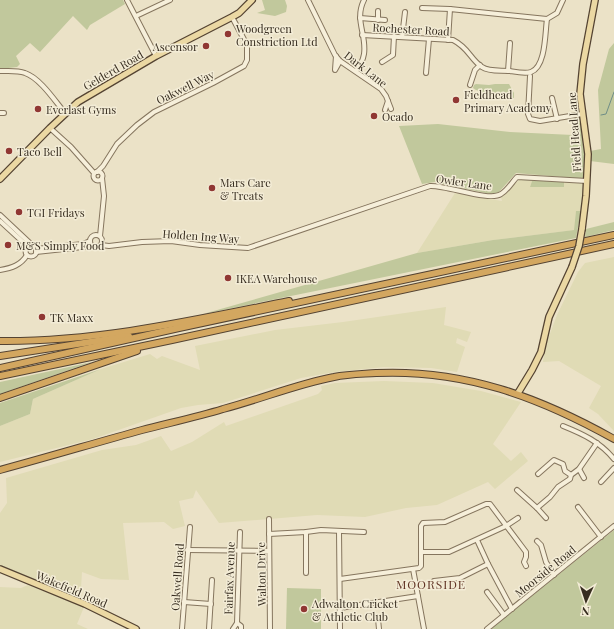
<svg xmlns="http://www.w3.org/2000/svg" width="614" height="629" font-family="'Playfair Display',serif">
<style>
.farmland{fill:#e0dbb5}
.green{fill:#c1c89c}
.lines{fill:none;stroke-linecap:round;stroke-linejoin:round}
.stream{stroke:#6f8d87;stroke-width:1}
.minor-casing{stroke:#85755e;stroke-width:6}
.major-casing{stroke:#544332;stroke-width:8}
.highway-casing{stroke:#544332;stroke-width:8}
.minor{stroke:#f6efda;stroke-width:4}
.major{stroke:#ebd8a3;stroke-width:5.5}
.highway{stroke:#d3a760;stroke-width:6}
.major-bridge-casing{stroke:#544332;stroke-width:8;stroke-linecap:butt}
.major-bridge{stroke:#ebd8a3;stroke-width:5.5}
.poi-dot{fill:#903733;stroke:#f3ecd6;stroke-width:1.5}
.labels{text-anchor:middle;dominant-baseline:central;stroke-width:3;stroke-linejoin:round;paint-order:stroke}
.poi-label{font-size:11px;fill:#372d20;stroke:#f3ecd6;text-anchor:start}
.street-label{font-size:11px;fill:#372d20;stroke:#f3ecd6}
.neighbourhood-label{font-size:12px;letter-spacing:1px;fill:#603323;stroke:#f3ecd6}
</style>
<rect width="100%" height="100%" fill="#ebe2c7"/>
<!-- farmland -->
<g class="farmland">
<polygon points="519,180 532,181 530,187 564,186 564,181 585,183 581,211 576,211 575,230 493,240 417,253 455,193 502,201 501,197"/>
<polygon points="614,257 614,431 598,414 589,408 601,386 559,361 543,362 545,347 557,315 578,272 585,263"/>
<polygon points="446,307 444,325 471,332 467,342 457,338 456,343 465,347 457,372 431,368 384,367 335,372 301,378 223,403 198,405 181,408 93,439 0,462 0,426 30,414 33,399 101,369 150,354 157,359 162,356 200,370 195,346 275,330 343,322"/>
<polygon points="384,381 433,383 481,391 521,402 493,444 511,461 521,452 528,461 495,489 488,482 437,505 406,508 365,517 317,515 219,523 196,490 193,498 179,501 185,526 173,529 164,522 123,523 129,580 101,579 82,572 81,588 78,596 0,566 0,513 7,503 6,478 102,450 136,445 161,436 171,451 192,442 224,422 226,426 318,394 322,390 321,386 335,383"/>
<polygon points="28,585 84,607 77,624 88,629 0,629 0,587 21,588"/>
</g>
<!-- green -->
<g class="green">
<polygon points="0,0 123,0 125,4 90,25 87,30 73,16 40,52 30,43 16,56 20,64 17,67 0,69"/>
<polygon points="262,0 285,0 287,6 286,12 275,16 257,13 265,10"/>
<polygon points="614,43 614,164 590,161 590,151 601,149 598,90 609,49"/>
<path d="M 476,84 L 489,85 L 495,84 L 509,84 L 514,93 L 514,98 C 508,101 479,93 473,88 L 474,85 Z"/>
<polygon points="581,117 586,153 585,179 516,173 498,193 490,194 435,182 422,184 399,126 438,124 510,132 573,135 574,118"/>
<polygon points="520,179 564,181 564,187 530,187 532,181 519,180"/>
<polygon points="576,211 581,211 576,238 203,314 417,253 493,240 574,230"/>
<polygon points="614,222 614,230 585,237 586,229"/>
<polygon points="92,362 0,394 0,382"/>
<polygon points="101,369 33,399 30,414 0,426 0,403"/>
<polygon points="614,530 614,629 491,629"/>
<polygon points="287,588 321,589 321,629 286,629"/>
</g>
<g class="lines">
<!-- stream -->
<polyline class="stream" points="601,115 606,114 614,92"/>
<!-- minor casing -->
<g class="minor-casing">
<g id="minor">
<polyline points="127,0 156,56"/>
<polyline points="308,0 335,55 340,61 381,89 386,96 391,109"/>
<polyline points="422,8 450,9"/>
<polyline points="136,16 170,0"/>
<polyline points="360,18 385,20"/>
<polyline points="378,20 378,11"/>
<path d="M 362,35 L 453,40 C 469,48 470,59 482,67 C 489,72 501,70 510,71 C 516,72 525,74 531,72 C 546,67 545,32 547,19"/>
<polyline points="402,37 405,12"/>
<polyline points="448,40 450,9 547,19 557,13 563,0"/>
<polyline points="336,56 335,70 340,61"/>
<polyline points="382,62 393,55 394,36"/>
<path d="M 0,71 C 9,71 17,70 25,73 C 40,78 55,101 65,113"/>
<path d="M 356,71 C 360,66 363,60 364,54 C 367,35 354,20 364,0"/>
<polyline points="508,71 510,43"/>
<polyline points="426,73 429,39"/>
<polyline points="530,76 528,114 530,119 540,121 582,114"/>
<polyline points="470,85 475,70 480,65"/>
<polyline points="552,98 557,119"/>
<polyline points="385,110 388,101"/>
<polyline points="0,113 4,113"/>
<polyline points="50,128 71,147 94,173"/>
<circle cx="98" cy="176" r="4.5"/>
<polyline points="97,172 103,166 117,144 137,125 154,112 213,83 244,66 247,60 247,45 232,17"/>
<polyline points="0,215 33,246"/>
<polyline points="0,221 24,243 26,250"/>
<circle cx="96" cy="241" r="6"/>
<polyline points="100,236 104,196 102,178"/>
<path d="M 101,245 L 109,246 L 142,242 L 171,241 L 200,245 L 248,248 L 430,186 C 447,185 489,202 501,194 C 508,190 512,182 517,177 L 587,181"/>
<circle cx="31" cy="251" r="5.5"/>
<polyline points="36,249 83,244 90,241"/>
<polyline points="36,252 92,246"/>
<path d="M 0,270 C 12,268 21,265 27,255"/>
<path d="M 563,426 C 583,434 600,442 614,459"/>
<polyline points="579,469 584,478"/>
<polyline points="538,474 554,460 563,464 565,471 571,475"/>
<polyline points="601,482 614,468"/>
<polyline points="517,490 537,508 550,497 558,487 570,479 571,475 579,469 597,443"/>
<polyline points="578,507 601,537"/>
<polyline points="537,508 546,518"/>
<polyline points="269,519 270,629"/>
<polyline points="339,531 340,629"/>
<polyline points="306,532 306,573"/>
<polyline points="269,534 306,532 321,530 364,532"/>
<polyline points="477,540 488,564 512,609"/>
<polyline points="537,541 541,545 546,562 554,575"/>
<polyline points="187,550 269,551"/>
<polyline points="421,552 449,552 506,526 518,518"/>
<polyline points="413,569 424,629"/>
<polyline points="340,579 419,568 421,566 421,526 423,523 445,522 486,504 490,504 526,552 526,557 524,562 526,566"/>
<polyline points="434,581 460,578 488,564"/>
<polyline points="487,592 504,615"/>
<polyline points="184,602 211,604"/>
<polyline points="340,608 418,596"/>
<polyline points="378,619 379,629"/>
<polyline points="237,623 241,626 241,629"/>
<polyline points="182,629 190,527"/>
<polyline points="209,629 212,580"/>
<polyline points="233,629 237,623 240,532"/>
<polyline points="487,629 614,526"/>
</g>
</g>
<!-- major casing -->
<g class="major-casing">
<g id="major">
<polyline points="0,179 50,128 78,102 156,56 232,17 239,13 252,0"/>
<polyline points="582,229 586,196 588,154 580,94 583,64 595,0"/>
<polyline points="518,393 532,370 541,352 549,317 572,267"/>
<polyline points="0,569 85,604 136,629"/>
</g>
</g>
<!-- highway casing -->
<g class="highway-casing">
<g id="highway">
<path d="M 0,341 C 98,342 194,320 289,301"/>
<polyline points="0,356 129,336"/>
<polyline points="0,368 179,328 614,235"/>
<polyline points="0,376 172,340 614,244"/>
<polyline points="0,398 137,351"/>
<path d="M 0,470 C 48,457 95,443 142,430 C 169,423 197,417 223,409 C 261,399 297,384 334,377 C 348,374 362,374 376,373 C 464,369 539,397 614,439"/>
</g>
</g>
<!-- minor -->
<use href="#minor" class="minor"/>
<!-- major -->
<use href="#major" class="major"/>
<!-- highway -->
<use href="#highway" class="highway"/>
<!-- major-bridge casing -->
<g class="major-bridge-casing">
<polyline id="major-bridge" points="572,267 579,246 582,229"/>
</g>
<!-- major-bridge -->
<use href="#major-bridge" class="major-bridge"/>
</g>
<!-- markers -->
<g class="poi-dot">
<circle cx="228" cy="34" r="4"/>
<circle cx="206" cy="46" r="4"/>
<circle cx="456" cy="100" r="4"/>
<circle cx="38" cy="109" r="4"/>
<circle cx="374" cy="116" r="4"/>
<circle cx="9" cy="151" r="4"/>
<circle cx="212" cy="188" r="4"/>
<circle cx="19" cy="212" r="4"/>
<circle cx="8" cy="245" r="4"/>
<circle cx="228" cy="278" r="4"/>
<circle cx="42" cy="317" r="4"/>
<circle cx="304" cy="609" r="4"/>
</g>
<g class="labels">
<!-- poi labels -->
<g class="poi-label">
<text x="236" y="28">Woodgreen<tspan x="236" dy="13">Constriction Ltd</tspan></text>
<text x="198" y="46" text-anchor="end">Ascensor</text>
<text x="464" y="94">Fieldhead<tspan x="464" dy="13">Primary Academy</tspan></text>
<text x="46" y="109">Everlast Gyms</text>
<text x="382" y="116">Ocado</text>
<text x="17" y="151">Taco Bell</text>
<text x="220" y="182">Mars Care<tspan x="220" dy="13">&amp; Treats</tspan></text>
<text x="27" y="212">TGI Fridays</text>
<text x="16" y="245">M&amp;S Simply Food</text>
<text x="236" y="278">IKEA Warehouse</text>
<text x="50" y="317">TK Maxx</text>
<text x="312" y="603">Adwalton Cricket<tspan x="312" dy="13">&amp; Athletic Club</tspan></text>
</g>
<!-- street labels -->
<g class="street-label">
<text transform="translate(411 29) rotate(3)">Rochester Road</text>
<text transform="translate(366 69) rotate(38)">Dark Lane</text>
<text transform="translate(113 70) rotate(-30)">Gelderd Road</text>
<text transform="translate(185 87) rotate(-26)">Oakwell Way</text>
<text transform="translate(574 132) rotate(-94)">Field Head Lane</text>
<text transform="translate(464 182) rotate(8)">Owler Lane</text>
<text transform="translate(201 236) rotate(4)">Holden Ing Way</text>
<text transform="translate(545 571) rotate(-39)">Moorside Road</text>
<text transform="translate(261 574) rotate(-91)">Walton Drive</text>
<text transform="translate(177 577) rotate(-86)">Oakwell Road</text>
<text transform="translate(229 578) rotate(-88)">Fairfax Avenue</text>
<text transform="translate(72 589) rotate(23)">Wakefield Road</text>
</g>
<!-- neighbourhood labels -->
<g class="neighbourhood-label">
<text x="431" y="584">MOORSIDE</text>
</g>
</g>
<!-- north arrow -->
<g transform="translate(586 601) rotate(183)" stroke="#f3ecd6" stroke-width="3" paint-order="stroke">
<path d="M0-3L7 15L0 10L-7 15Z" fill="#372d20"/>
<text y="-6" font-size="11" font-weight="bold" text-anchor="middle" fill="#372d20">N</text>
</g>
</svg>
